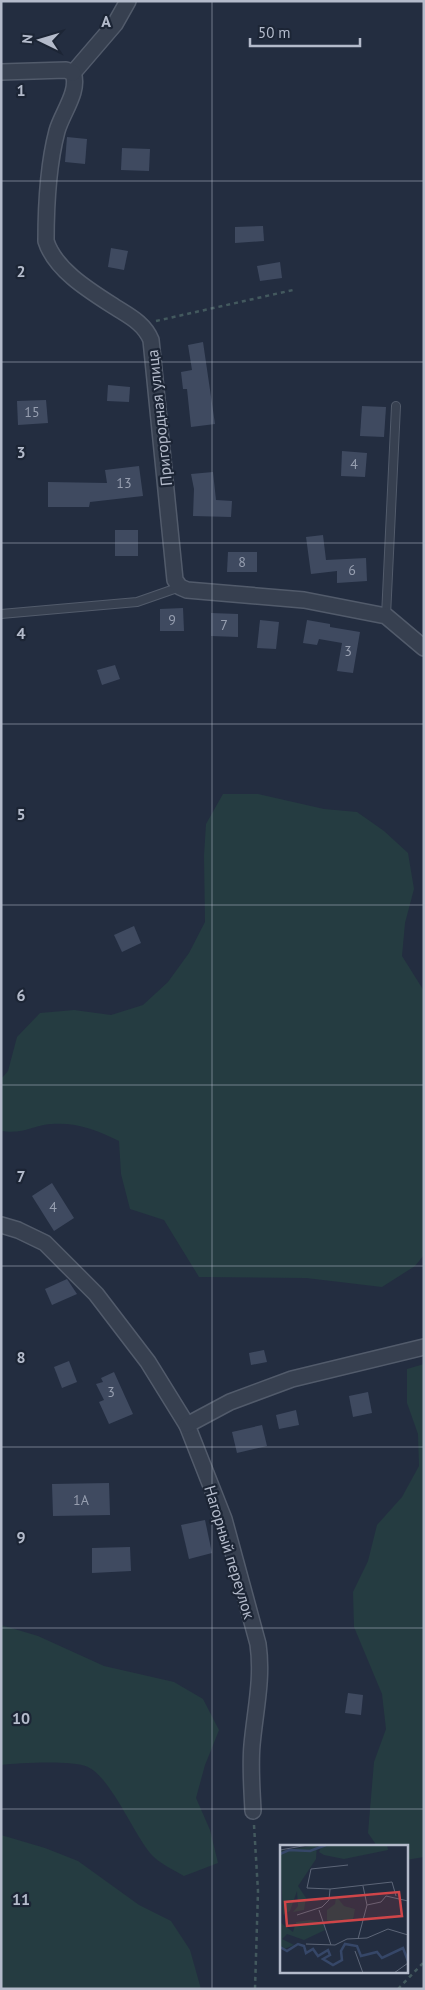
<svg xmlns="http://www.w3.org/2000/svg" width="425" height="1990" font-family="'PT Sans',sans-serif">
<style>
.green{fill:#253c41}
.building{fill:#3f4a60}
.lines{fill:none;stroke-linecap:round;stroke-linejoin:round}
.lane-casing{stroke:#525b6b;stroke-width:10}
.street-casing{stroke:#525b6b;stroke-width:18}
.path{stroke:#43595e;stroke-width:2.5;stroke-dasharray:4 4;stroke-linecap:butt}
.lane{stroke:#374050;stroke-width:8}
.street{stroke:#374050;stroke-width:15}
.grid{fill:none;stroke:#b4bbcb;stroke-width:1;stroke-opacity:0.55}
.labels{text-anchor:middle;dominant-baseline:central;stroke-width:4.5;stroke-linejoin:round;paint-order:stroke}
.number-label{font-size:14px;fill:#979fb0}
.street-label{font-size:16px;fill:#b4bbcb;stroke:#1c2535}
.inset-river{fill:none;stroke:#364768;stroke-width:2.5}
.inset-road{fill:none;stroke:#5d6678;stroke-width:1}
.view{fill:#cf4549;fill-opacity:0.15;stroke:#cf4549;stroke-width:2.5}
.inset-edge{fill:none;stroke:#b4bbcb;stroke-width:2.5}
.grid-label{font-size:16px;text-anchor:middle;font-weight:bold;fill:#b4bbcb;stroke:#1c2535;stroke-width:4.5;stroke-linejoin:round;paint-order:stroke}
</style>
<rect width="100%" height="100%" fill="#232d40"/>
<!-- green -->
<g class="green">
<path d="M 223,794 L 258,794 L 324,809 L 357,812 L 384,831 L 408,853 L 414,889 L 405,923 L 402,956 L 424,991 L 424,1255 L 415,1266 L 382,1287 L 306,1278 L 199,1277 L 164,1220 L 130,1209 L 121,1174 L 119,1141 C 97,1130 77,1122 51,1124 C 30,1126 26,1134 1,1131 L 1,1079 L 8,1071 L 17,1037 L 40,1013 L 74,1010 L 111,1015 L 143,1005 L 168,982 L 189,953 L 205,922 L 204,856 L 206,824 Z"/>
<polygon points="424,1364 424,1857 406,1860 406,1846 377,1846 368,1833 374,1762 386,1729 382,1694 354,1627 353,1592 368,1561 377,1525 402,1497 419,1466 418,1434 407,1403 407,1369"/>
<path d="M 1,1625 L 38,1636 L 104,1666 L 174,1682 L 203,1699 L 219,1730 L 205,1765 L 196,1798 L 210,1830 L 218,1863 L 184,1876 C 174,1870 158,1863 150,1853 C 133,1832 110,1777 88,1767 C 72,1760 20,1763 1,1765 Z"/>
<polygon points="1,1835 45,1848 78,1861 139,1905 171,1921 190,1950 201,1989 1,1989"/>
</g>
<!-- building -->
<g class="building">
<polygon points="67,137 87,139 85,164 65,162"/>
<polygon points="122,148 150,149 149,171 121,170"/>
<polygon points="263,226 264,241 235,243 235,227"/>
<polygon points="111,248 128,251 124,270 108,267"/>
<polygon points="280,262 282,278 260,281 257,266"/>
<polygon points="203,342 215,424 191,427 187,389 183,389 181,372 192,370 188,345"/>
<polygon points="108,385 130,387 129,402 107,401"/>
<polygon points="46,400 48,423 18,425 17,401"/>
<polygon points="362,406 386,407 384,437 360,436"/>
<polygon points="342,451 367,453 365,477 341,476"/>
<polygon points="139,466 143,496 90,502 89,507 48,507 48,482 107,483 105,470"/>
<polygon points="213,472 216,500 232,501 231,517 193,516 194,489 191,474"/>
<rect x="115" y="530" width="23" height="26"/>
<polygon points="323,535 326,560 366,558 367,581 337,583 337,571 311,574 306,537"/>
<polygon points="228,552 257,552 257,572 227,572"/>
<polygon points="183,608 184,631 160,631 160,609"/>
<polygon points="211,613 238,614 238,637 211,636"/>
<polygon points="260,620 279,622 276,649 257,648"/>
<polygon points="307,620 330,624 330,627 360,632 353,673 337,671 342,643 319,639 317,645 303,643"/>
<polygon points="115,665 120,679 102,685 97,670"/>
<polygon points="134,926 141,943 122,952 114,935"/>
<polygon points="52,1183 74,1218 54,1231 32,1196"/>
<polygon points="67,1279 77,1294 52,1305 45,1289"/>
<polygon points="264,1350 267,1362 251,1365 249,1353"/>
<polygon points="69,1361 77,1382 62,1388 54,1367"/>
<polygon points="114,1372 133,1414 109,1424 99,1402 104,1400 96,1384 103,1382 101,1378"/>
<polygon points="368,1392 372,1413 353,1417 349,1396"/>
<polygon points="296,1410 299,1425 279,1429 276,1415"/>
<polygon points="262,1425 267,1446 237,1453 232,1432"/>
<polygon points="109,1483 110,1515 53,1516 52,1484"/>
<polygon points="205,1520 212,1553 189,1559 181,1525"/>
<polygon points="130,1547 131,1571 92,1573 92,1548"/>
<polygon points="348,1693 363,1695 361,1715 345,1713"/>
</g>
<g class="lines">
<!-- lane casing -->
<g class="lane-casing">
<g id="lane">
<polyline points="1,614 137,602 180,587"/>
<polyline points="386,616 396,406"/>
</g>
</g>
<!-- street casing -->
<g class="street-casing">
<g id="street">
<path d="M 128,1 L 115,24 L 73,73 C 80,91 62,113 57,131 C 48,165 46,205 46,241 C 55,270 90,291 115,307 C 129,316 144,323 151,340 L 175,580 L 180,587 L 187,590 L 304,600 L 386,616 L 424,648"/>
<polyline points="1,72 66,70 73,73"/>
<path d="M 1,1225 L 18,1230 L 45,1243 L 96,1294 L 148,1362 L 187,1425 L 224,1519 L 258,1644 C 263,1679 255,1711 252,1745 C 250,1767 252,1789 253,1811"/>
<polyline points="187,1425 230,1402 292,1379 424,1347"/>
</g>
</g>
<!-- path -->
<g class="path">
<polyline points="156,321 293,290"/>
<polyline points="254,1825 258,1891 255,1989"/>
<polyline points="398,1989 424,1962"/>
</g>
<!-- lane -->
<use href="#lane" class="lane"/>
<!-- street -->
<use href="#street" class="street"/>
</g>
<!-- grid -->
<path class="grid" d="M 212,1 L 212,1989M 1,181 L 424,181M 1,362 L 424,362M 1,543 L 424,543M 1,724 L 424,724M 1,905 L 424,905M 1,1085 L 424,1085M 1,1266 L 424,1266M 1,1447 L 424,1447M 1,1628 L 424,1628M 1,1809 L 424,1809"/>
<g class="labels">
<!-- number labels -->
<g class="number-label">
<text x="32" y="412">15</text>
<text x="354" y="464">4</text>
<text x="124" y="483">13</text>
<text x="242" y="562">8</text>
<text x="352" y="570">6</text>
<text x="172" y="620">9</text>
<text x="224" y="625">7</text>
<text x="348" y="651">3</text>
<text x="53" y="1207">4</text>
<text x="111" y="1392">3</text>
<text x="81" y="1500">1А</text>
</g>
<!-- street labels -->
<g class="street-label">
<text transform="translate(159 418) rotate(-96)">Пригородная улица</text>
<text transform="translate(230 1552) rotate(73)">Нагорный переулок</text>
</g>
</g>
<!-- overview -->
<g transform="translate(280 1845)">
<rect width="128" height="128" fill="#232d40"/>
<path d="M 37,0 L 36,14 L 18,41 L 26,53 L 24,65 L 13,67 L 18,61 L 17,46 L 10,66 L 3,70 L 0,6 ZM 42,0 L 107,0 L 108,5 L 64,14 L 44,10 L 39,7 ZM 56,51 L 64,61 L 75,64 L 73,75 L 53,79 L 47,75 L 47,65 L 55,59 ZM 30,75 L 43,77 L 45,85 L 24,95 L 7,89 L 2,94 L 14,100 L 4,104 L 0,100 L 1,78 L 13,87 L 16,77 Z" fill="#253c41"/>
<path class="inset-river" d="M 0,9 L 9,5 L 30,6 L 46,0M 0,102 L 7,106 L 18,99 L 24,101 L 26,108 L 33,104 L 38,111 L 48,105 L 50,110 L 43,114 L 53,120 L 62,115 L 61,106 L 65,99 L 77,101 L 81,111 L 97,107 L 102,113 L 123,103 L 128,116"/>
<path class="inset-road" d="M 0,5 L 28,0M 68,20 L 31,24 L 27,43 L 50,44 L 112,37 L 116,51M 83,41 L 87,60M 39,65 L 51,100M 17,70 L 42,62 L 49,55 L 50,44M 78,94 L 87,60 L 101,57 L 106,51 L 128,56M 26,99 L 55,100 L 67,94 L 87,93 L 108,84 L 128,90M 75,106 L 83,128M 114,128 L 128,118"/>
<path class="view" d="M 119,47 L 122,71 L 7,81 L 5,57 Z"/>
<rect width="128" height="128" class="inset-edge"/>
</g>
<g class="grid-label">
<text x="106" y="27">A</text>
<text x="21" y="96">1</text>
<text x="21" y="277">2</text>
<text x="21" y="458">3</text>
<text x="21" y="639">4</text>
<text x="21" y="820">5</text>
<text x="21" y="1001">6</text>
<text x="21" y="1182">7</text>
<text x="21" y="1363">8</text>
<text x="21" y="1543">9</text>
<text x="21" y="1724">10</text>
<text x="21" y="1905">11</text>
</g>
<!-- border -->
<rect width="425" height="1990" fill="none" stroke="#b4bbcb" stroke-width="5"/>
<!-- north arrow -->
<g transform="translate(40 40) rotate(275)" stroke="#1c2535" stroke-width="4" paint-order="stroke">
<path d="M0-4L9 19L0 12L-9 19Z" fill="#b4bbcb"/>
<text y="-8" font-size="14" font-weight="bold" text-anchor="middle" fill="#b4bbcb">N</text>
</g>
<!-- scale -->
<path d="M250 38v8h110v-8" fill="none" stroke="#b4bbcb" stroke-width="2.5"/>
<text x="258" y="38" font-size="15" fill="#b4bbcb" stroke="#1c2535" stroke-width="4" paint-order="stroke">50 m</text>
</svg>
